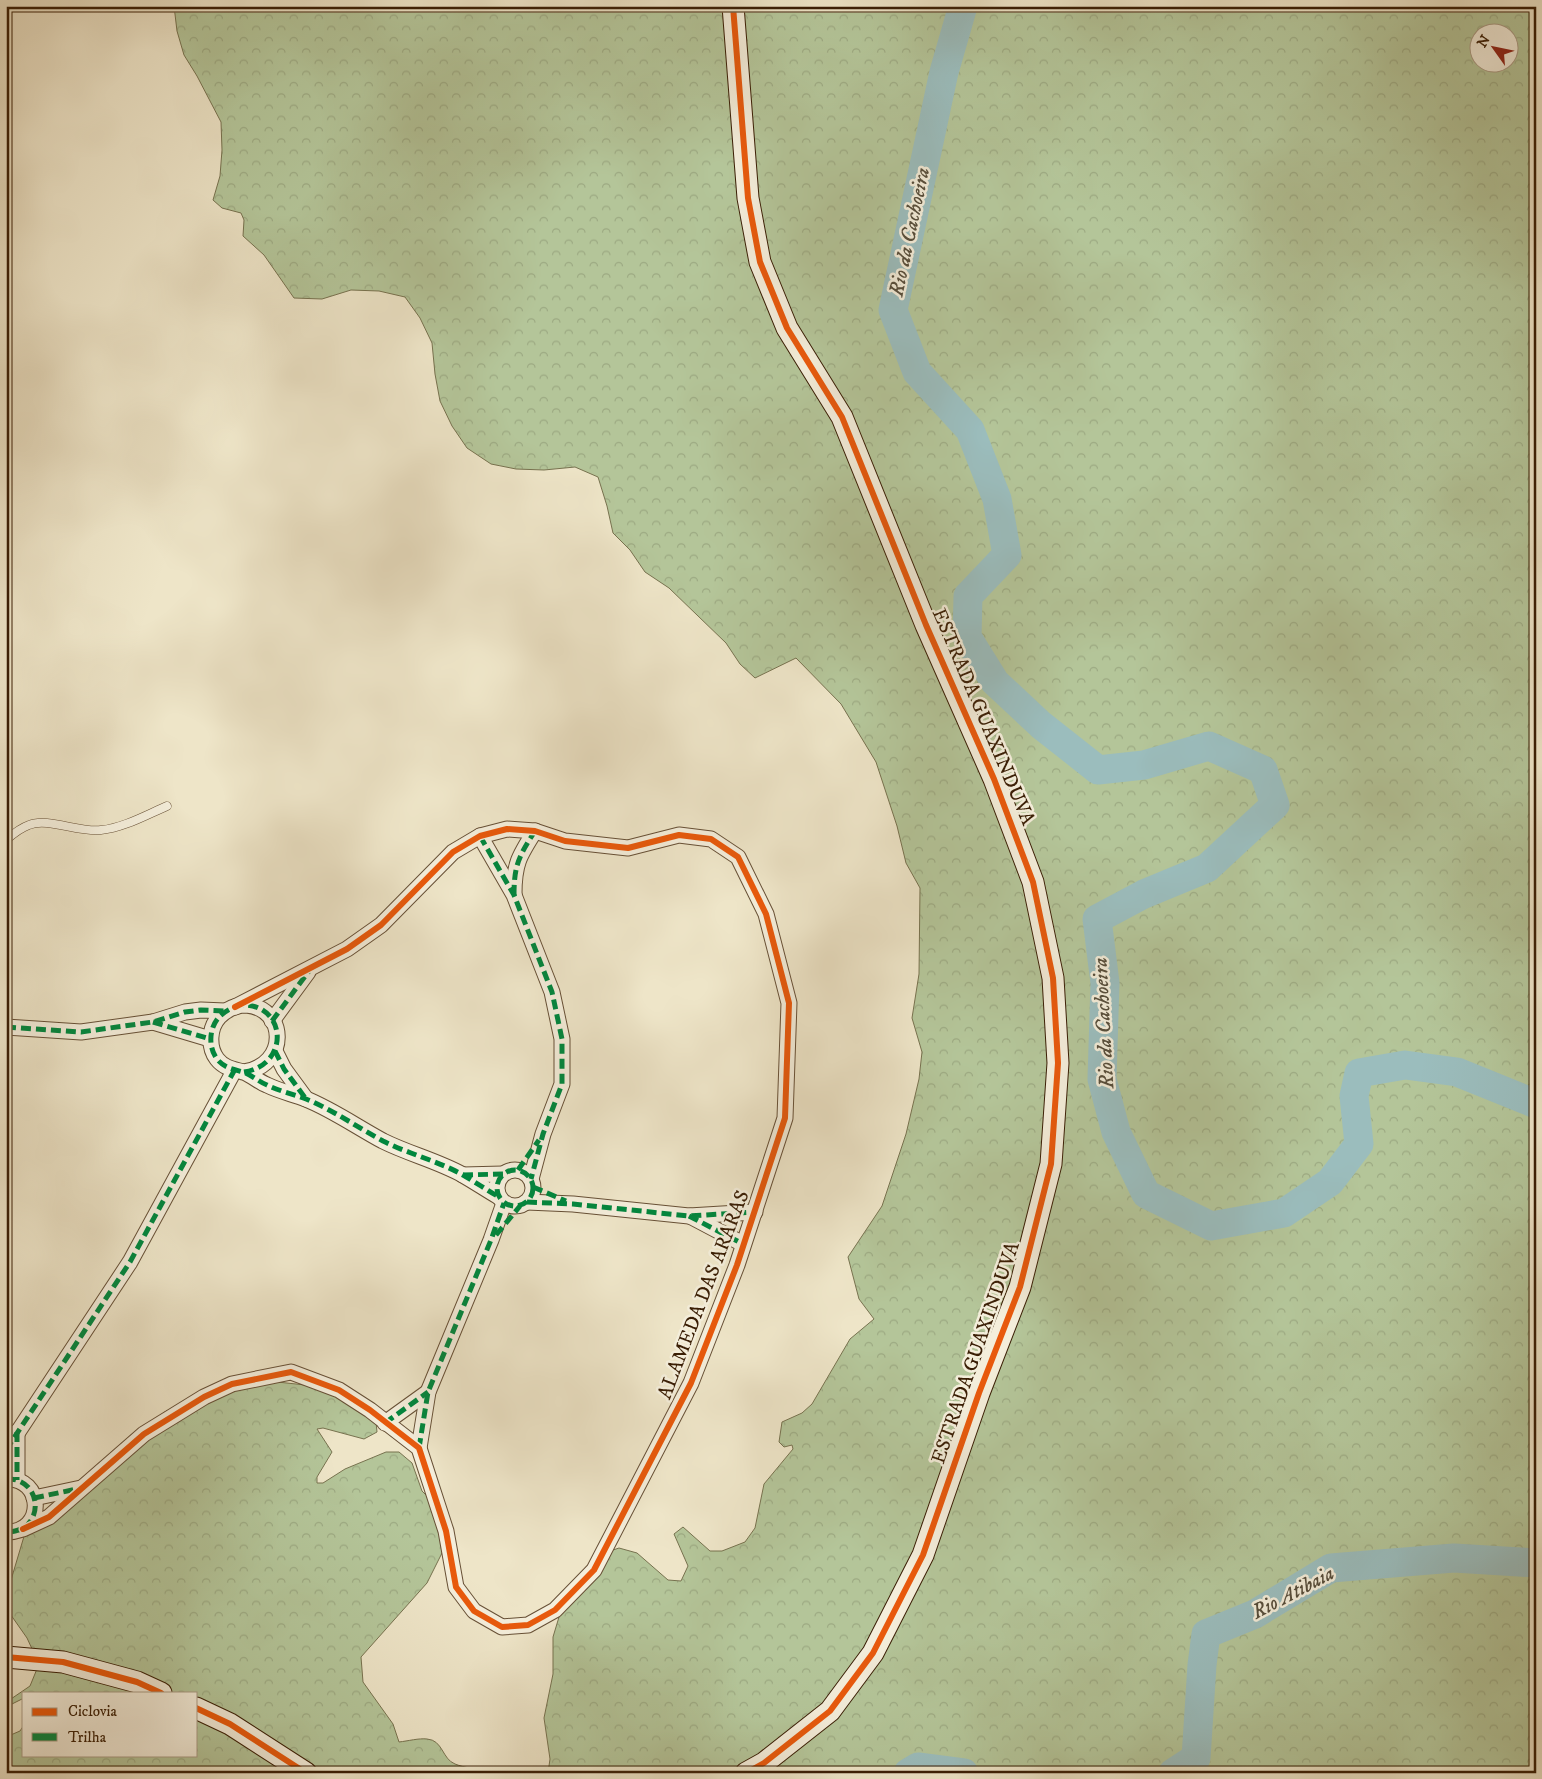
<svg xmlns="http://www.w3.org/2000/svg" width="1542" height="1779" font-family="'IM FELL DW Pica',serif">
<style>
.forest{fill:url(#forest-crowns);stroke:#77724f;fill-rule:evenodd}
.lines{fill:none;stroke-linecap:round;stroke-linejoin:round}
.river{stroke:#9bbdbd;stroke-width:29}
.lane-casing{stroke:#675036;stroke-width:9}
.street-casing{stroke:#675036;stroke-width:17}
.secondary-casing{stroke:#3a1e05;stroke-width:23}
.lane{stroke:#f4eedb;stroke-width:8}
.street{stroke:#f4eedb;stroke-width:15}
.secondary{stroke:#f4eedb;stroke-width:21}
.quiet{stroke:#00873e;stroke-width:5;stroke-dasharray:10 5;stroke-linecap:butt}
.cycleway-casing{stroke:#f4eedb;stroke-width:9}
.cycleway{stroke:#e8590c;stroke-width:6}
.labels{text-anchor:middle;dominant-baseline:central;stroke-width:5;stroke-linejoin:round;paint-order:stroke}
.street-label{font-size:20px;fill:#3a1e05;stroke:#f4eedb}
.water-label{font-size:21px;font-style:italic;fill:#574e3c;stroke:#f4eedb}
</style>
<defs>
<pattern id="forest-crowns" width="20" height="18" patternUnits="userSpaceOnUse" patternTransform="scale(1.25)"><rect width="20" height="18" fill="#b4c599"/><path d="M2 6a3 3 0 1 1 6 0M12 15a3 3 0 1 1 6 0" fill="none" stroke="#9ca982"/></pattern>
</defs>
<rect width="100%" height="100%" fill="#eee5c8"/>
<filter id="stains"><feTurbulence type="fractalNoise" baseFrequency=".004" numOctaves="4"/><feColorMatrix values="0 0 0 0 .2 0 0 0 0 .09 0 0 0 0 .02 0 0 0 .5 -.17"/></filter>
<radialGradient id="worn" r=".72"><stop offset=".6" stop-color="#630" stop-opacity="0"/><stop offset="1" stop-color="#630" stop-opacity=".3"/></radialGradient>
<!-- forest -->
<g class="forest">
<path d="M 174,6 L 1536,6 L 1536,1773 L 548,1773 L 550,1759 L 544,1718 L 553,1674 L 553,1637 L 562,1607 L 604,1553 L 619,1548 L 637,1553 L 668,1580 L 681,1581 L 688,1566 L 674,1534 L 683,1527 L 710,1551 L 722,1551 L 745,1542 L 755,1528 L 764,1484 L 793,1449 L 792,1445 L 784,1447 L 779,1442 L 782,1422 L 802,1413 L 812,1404 L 850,1339 L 874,1319 L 859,1299 L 848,1257 L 882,1206 L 906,1134 L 919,1079 L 922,1052 L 912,1018 L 919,974 L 920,888 L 906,863 L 897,826 L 876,762 L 841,704 L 796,658 L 755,678 L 740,664 L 726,643 L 669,588 L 645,572 L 630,550 L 613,533 L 607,506 L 598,477 L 575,467 L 544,470 L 516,469 L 491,464 L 467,448 L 452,426 L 440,401 L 435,374 L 432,343 L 420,318 L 405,297 L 379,291 L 351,290 L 322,299 L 294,298 L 264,255 L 243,236 L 244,220 L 241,213 L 222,208 L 213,200 L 220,176 L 222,150 L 221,122 L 197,76 L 184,55 L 177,31 ZM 1480,32 L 1510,32 L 1510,62 L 1480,62 Z"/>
<path d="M 268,1381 L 324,1387 L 376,1422 L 377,1432 L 364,1439 L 323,1428 L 317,1429 L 332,1452 L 317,1477 L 317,1483 L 323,1483 L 345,1469 L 386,1452 L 399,1452 L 412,1463 L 422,1491 L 441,1510 L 443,1551 L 427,1583 L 361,1657 L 363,1682 L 393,1724 L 399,1742 C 408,1741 419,1738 427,1739 C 443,1740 442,1759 455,1764 C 465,1768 474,1768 486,1773 L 6,1773 L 6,1737 L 20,1731 L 24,1725 L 24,1755 L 196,1755 L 196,1693 L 24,1693 L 24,1698 L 6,1707 L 8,1701 L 30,1686 L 39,1664 L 27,1638 L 6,1608 L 6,1587 L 11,1580 L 25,1533 L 121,1455 L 163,1413 L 189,1399 Z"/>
</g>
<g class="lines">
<!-- river -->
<g class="river">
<polyline points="963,6 944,72 893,310 917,372 970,430 997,499 1007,555 968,596 967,637 995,682 1041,725 1098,770 1144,765 1209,746 1263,770 1275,805 1207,868 1144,894 1097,919 1105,983 1102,1079 1116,1132 1146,1194 1211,1226 1284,1213 1330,1182 1359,1144 1354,1096 1359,1073 1405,1065 1457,1072 1536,1104"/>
<polyline points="908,1773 918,1767 964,1773"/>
<polyline points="1173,1773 1196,1758 1202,1665 1206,1634 1255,1614 1331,1568 1454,1558 1536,1563"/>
</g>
<!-- lane casing -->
<g class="lane-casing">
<path id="lane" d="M 6,840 C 13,834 20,828 29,825 C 47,817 80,833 101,830 C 123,828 146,815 167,806"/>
</g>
<!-- street casing -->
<g class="street-casing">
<g id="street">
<polyline points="480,836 514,895 552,992 562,1039 562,1084 543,1134 531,1179"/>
<path d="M 514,894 C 514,864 519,856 535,831"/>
<polyline points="272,1021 308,972"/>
<polyline points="153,1022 210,1039"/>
<polyline points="6,1027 81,1032 153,1022 185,1012 201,1010 225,1011"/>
<polyline points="275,1051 284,1069 306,1099"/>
<path d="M 244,1072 C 289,1065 287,1008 246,1005 C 236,1005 226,1010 219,1017 C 209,1028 208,1047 217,1059 C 224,1068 233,1069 243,1072 C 252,1075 259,1082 267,1085 C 279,1091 293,1094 306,1099 C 333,1110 357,1127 383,1141 C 409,1154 438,1161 463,1175 C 475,1182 487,1190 499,1197"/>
<circle cx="515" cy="1188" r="18"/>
<polyline points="463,1175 503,1174"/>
<polyline points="527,1202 573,1204 689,1216 755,1212"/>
<polyline points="690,1216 743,1244"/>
<polyline points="385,1423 428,1392"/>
<polyline points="17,1432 17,1480"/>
<polyline points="419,1448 428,1392 491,1240 504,1203"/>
<polyline points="6,1450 130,1262 234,1071"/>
<path d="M 6,1479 C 44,1477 46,1533 6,1532"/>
<polyline points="34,1498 81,1488"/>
<polyline points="23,1529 49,1517 144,1434 204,1397 232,1384 291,1372 339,1390 370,1410 419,1448 446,1531 456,1587 474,1611 502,1627 528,1625 555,1610 594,1570 691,1383 737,1265 785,1118 789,1003 766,914 738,857 711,839 679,835 628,848 565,841 535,831 507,829 480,836 453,852 381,925 347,949 235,1007"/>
</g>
</g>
<!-- secondary casing -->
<g class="secondary-casing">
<g id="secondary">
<polyline points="733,6 748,198 760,262 787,328 842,417 926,625 994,779 1033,882 1053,978 1058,1063 1051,1164 1020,1287 979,1393 923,1555 873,1653 830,1711 764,1763 746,1773"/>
<polyline points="6,1657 63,1662 137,1682 161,1693"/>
<polyline points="196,1708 230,1724 306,1773"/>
</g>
</g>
<!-- lane -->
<use href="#lane" class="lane"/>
<!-- street -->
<use href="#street" class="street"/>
<!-- secondary -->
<use href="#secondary" class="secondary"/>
<!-- quiet -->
<g class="quiet">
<polyline points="480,836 514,895 552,992 562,1039 562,1084 543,1134 531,1179"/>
<path d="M 514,895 C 514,865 519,856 535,831"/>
<polyline points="272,1021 309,971"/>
<polyline points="153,1022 210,1039"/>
<polyline points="6,1027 81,1032 153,1022 185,1012 201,1010 225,1011"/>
<polyline points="275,1051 284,1069 306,1099"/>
<path d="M 244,1072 C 289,1065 287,1008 246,1005 C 236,1005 226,1010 219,1017 C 209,1028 208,1047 217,1059 C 224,1068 233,1069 243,1072 C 252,1075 259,1082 267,1085 C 279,1091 293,1094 306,1099 C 333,1110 357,1127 383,1141 C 409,1154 438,1161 463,1175 C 475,1182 487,1190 499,1197"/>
<polyline points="518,1170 539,1140"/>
<circle cx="515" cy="1188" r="18"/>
<polyline points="463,1175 503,1174"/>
<polyline points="533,1187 566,1201"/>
<polyline points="527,1202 573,1204 689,1216 755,1212"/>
<polyline points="689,1216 743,1244"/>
<polyline points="496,1235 520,1206"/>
<polyline points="385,1423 428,1392"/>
<polyline points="17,1432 17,1480"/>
<polyline points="419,1448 428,1392 491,1240 504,1203"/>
<polyline points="6,1450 130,1262 234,1071"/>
<path d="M 6,1479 C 44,1477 46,1533 6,1532"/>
<polyline points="34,1498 77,1489"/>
</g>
<!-- cycleway casing -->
<g class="cycleway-casing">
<g id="cycleway">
<polyline points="733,6 748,198 760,262 787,328 842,417 926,625 994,779 1033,882 1053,978 1058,1063 1051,1164 1020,1287 979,1393 923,1555 873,1653 830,1711 764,1763 746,1773"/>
<polyline points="23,1529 49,1517 144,1434 204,1397 232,1384 291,1372 339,1390 370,1410 419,1448 446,1531 456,1587 474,1611 502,1627 528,1625 555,1610 594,1570 691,1383 737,1265 785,1118 789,1003 766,914 738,857 711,839 679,835 628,848 565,841 535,831 507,829 480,836 453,852 381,925 347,949 235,1007"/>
<polyline points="6,1657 63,1662 137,1682 161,1693"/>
<polyline points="196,1708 230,1724 306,1773"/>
</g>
</g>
<!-- cycleway -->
<use href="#cycleway" class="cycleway"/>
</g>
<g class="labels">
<!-- street labels -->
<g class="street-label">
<text transform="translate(983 717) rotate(67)">ESTRADA GUAXINDUVA</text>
<text transform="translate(704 1295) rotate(-69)">ALAMEDA DAS ARARAS</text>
<text transform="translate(976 1353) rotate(-71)">ESTRADA GUAXINDUVA</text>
</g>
<!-- water labels -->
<g class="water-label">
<text transform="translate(910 232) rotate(-78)">Rio da Cachoeira</text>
<text transform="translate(1104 1023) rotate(-93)">Rio da Cachoeira</text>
<text transform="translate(1293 1593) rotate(-28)">Rio Atibaia</text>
</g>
</g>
<!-- margin -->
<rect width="1542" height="1779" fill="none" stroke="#eee5c8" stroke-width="25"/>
<rect x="8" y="8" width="1527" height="1764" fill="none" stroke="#3a1e05" stroke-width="2.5"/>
<rect x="12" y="12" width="1517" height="1754" fill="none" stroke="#3a1e05"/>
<!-- legend -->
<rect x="22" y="1692" width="175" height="65" fill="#f4eedb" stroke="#aa9b85"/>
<rect x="32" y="1708" width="25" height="8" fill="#e8590c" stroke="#aa9b85"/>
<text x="68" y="1716" font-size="15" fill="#3a1e05">Ciclovia</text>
<rect x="32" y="1733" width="25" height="8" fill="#00873e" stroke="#aa9b85"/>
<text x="68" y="1742" font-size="15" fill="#3a1e05">Trilha</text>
<!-- north arrow -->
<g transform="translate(1494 48) rotate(303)"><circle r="24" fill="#f4eedb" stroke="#aa9b85"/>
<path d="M0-4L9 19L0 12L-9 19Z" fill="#8f2418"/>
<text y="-8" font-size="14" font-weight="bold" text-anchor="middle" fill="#3a1e05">N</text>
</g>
<rect width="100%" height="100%" filter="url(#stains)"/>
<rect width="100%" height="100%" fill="url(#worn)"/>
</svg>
